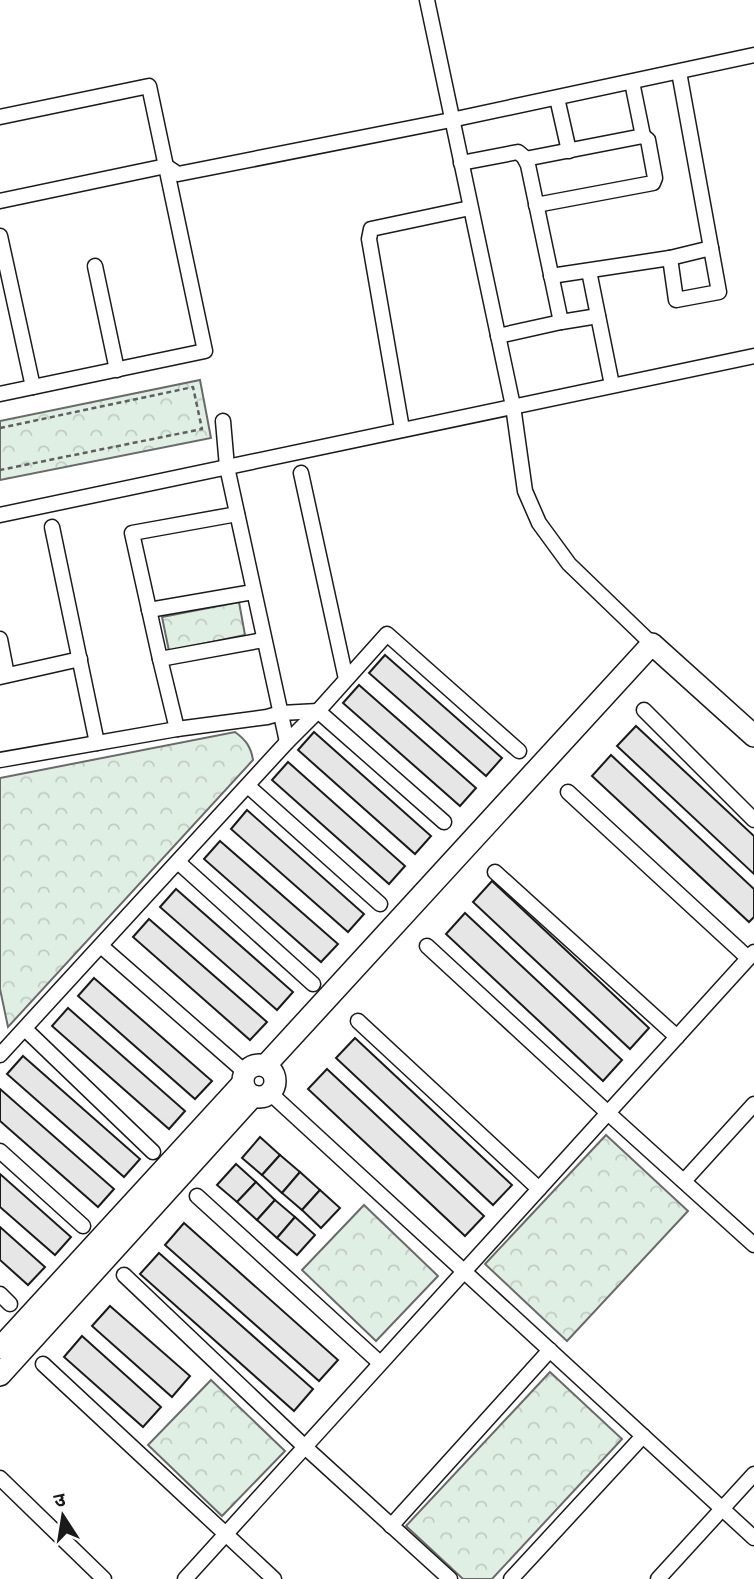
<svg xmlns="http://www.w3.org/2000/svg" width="754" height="1579" font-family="Roboto,'Noto Sans Devanagari',sans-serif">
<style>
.park{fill:url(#park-crowns);stroke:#6a6a6a;stroke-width:2}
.building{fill:#e6e6e6;stroke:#1a1a1a;stroke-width:2}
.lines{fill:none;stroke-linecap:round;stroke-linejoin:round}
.street-casing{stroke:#1a1a1a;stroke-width:17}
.secondary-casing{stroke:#1a1a1a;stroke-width:24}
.path{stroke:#5f5f5f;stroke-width:2.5;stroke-dasharray:5 3.5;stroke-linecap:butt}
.street{stroke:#fff;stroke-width:14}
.secondary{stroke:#fff;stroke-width:21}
</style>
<defs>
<pattern id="park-crowns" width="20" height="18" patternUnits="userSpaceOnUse" patternTransform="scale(1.75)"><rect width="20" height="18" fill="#e0efe3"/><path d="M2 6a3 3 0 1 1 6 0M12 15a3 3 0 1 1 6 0" fill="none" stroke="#c0ccc2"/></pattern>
</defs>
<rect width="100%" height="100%" fill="#fff"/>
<!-- park -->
<g class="park">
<polygon points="200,380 211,438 0,480 0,421"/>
<polygon points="239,602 245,635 169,651 162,617"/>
<path d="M 235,732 C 246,740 251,747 253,760 L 8,1027 L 0,989 L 0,778 Z"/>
<polygon points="606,1135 688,1211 567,1341 485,1264"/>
<polygon points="364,1205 438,1276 376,1341 302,1270"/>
<polygon points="550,1372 622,1439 492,1579 463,1579 406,1526"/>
<polygon points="211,1380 285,1451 222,1516 148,1445"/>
</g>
<!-- building -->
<g class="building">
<polygon points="385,655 502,758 486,776 369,673"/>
<polygon points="359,685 476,788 460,806 343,703"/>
<polygon points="636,726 754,836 754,874 617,746"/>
<polygon points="314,732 431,836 415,854 298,750"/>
<polygon points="611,755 754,889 754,917 749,922 592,776"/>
<polygon points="288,762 405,866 389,884 272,780"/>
<polygon points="247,810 364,914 348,932 231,829"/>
<polygon points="220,841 338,944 321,962 204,859"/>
<polygon points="492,881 649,1028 630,1049 473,902"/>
<polygon points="176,889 293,992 277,1010 160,907"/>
<polygon points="465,913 622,1060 603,1081 446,934"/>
<polygon points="149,919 267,1022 250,1040 133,937"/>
<polygon points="94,978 212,1081 195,1099 78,996"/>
<polygon points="68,1008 185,1111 169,1129 52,1026"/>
<polygon points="355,1038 512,1185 493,1205 336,1058"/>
<polygon points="23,1056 140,1159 124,1177 7,1074"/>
<polygon points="327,1069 484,1216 465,1236 308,1089"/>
<polygon points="0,1089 114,1189 98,1207 0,1121"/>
<polygon points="260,1137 280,1155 262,1175 242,1158"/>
<polygon points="280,1155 300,1172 282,1193 262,1175"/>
<polygon points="236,1164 256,1182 237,1202 217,1185"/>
<polygon points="300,1172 320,1190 302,1210 282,1193"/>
<polygon points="0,1174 71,1237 55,1255 0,1207"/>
<polygon points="256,1182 275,1200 257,1220 237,1202"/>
<polygon points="320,1190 340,1208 321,1228 302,1210"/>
<polygon points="275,1200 295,1217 277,1238 257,1220"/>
<polygon points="295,1217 315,1235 297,1255 277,1238"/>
<polygon points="184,1223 338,1360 319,1381 165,1245"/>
<polygon points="0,1227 45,1267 28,1285 0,1260"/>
<polygon points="159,1253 313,1389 294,1411 140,1274"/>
<polygon points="110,1306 190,1376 172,1397 92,1326"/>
<polygon points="82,1336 161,1407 143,1427 64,1357"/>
</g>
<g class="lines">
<!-- street casing -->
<g class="street-casing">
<g id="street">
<polyline points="427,0 513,406 525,491 539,523 569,564 652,644"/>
<polyline points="632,82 643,136"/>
<polyline points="557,98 569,151"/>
<polyline points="0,117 149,86 205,351 0,394"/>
<polyline points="525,159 643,136 648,140 655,178 653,183 536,205"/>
<polyline points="461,163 518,152 524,157 528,165 561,322"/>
<polyline points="0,201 166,166 178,174 451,120 754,55"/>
<polyline points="0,236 33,387"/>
<polyline points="670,258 676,300 719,292 679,72"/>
<polyline points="95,266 117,370"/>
<polyline points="589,271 612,385"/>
<polyline points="551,276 670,258 711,248"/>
<polyline points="498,336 561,322 598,316"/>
<polyline points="223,421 227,467 287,742"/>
<polyline points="402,429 369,239 371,229 470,208"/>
<polyline points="301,473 346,679"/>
<polyline points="0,515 754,356"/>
<polyline points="52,527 97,743"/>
<polyline points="149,610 253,592"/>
<polyline points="0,639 7,675"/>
<polyline points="160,659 263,640"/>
<polyline points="0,677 80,659"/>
<polyline points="644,710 754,820"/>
<polyline points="177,729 160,659 132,533 237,514"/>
<polyline points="0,760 177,729 267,717 281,713 318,711 444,822"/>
<polyline points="248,786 380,904"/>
<polyline points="568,792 748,958"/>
<polyline points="178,862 313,984"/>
<polyline points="495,872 677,1037"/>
<polyline points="101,946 245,1072"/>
<polyline points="427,946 608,1113 754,1245"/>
<polyline points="358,1021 539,1189"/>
<polyline points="25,1029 153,1152"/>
<polyline points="0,1055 287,742 318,711 387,634 519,751"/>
<polyline points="270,1093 754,1538"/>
<polyline points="0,1151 83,1226"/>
<polyline points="684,1181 754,1104"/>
<polyline points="197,1196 380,1363"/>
<polyline points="124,1275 305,1447 450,1579"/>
<polyline points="0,1294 10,1304"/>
<polyline points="43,1364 274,1579"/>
<polyline points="0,1478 104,1579"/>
<polyline points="391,1526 550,1350"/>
<polyline points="185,1579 754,952"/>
<polyline points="511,1579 643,1436"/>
<polyline points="658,1579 754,1474"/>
</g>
</g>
<!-- secondary casing -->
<g class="secondary-casing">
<g id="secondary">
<circle cx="259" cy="1081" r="16"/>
<polyline points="265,1066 652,644 754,736"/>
<polyline points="0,1348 243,1083"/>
<polyline points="0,1375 253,1096"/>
</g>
</g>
<!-- path -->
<polyline class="path" points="0,428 193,387 202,429 0,470"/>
<!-- street -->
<use href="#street" class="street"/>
<!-- secondary -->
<use href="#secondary" class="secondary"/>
</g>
<!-- north arrow -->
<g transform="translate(63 1516) rotate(348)" stroke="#ffffff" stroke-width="5" paint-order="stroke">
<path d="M0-5L12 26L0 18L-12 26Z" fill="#1a1a1a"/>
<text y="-10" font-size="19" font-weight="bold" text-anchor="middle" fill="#1a1a1a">उ</text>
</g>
</svg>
